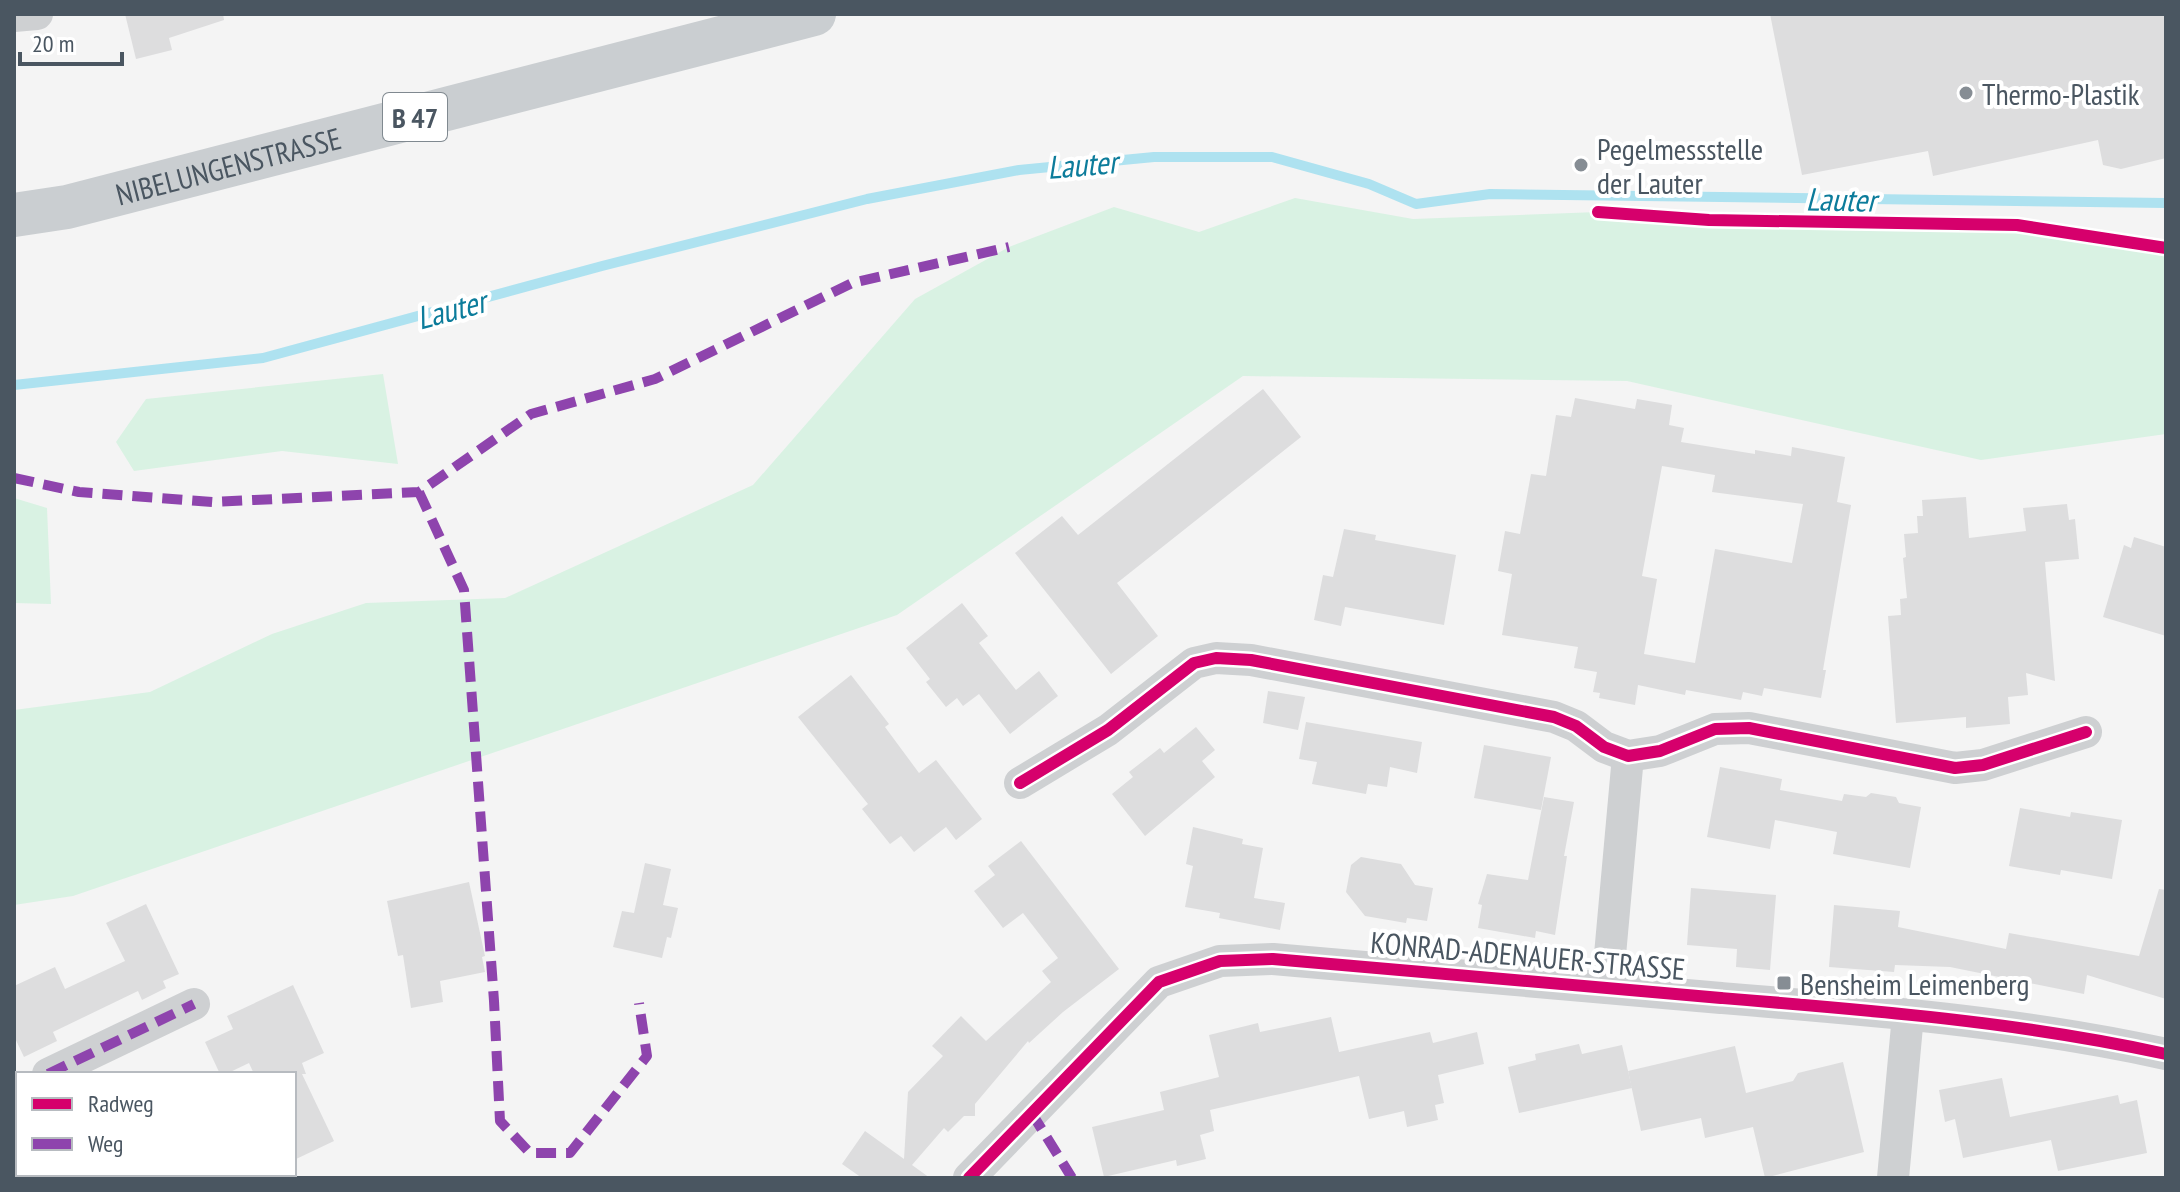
<svg xmlns="http://www.w3.org/2000/svg" width="2180" height="1192" font-family="'PT Sans Narrow',sans-serif">
<style>
.green{fill:#d9f2e3}
.lines{fill:none;stroke-linecap:round;stroke-linejoin:round}
.stream{stroke:#aee2f0;stroke-width:10}
.building{fill:#ddddde;fill-rule:evenodd}
.street{stroke:#ced0d2;stroke-width:32}
.primary{stroke:#caced1;stroke-width:44}
.quiet{stroke:#8e44ad;stroke-width:10;stroke-dasharray:20 10;stroke-linecap:butt}
.cycleway-casing{stroke:#fff;stroke-width:17}
.cycleway{stroke:#d6006c;stroke-width:12}
.poi-dot{fill:#868d94;stroke:#fff;stroke-width:3}
.labels{text-anchor:middle;dominant-baseline:central;stroke-width:8;stroke-linejoin:round;paint-order:stroke}
.shield{fill:#fff;stroke:#808990;stroke-width:2}
.shield-label{font-size:28px;font-weight:bold;fill:#4a5661}
.poi-label{font-size:30px;fill:#4a5661;stroke:#fff;text-anchor:start}
.street-label{font-size:30px;fill:#4a5661;stroke:#fff}
.water-label{font-size:32px;font-style:italic;fill:#0c7c9b;stroke:#fff}
</style>
<rect width="100%" height="100%" fill="#f4f4f4"/>
<!-- green -->
<g class="green">
<polygon points="1295,198 1413,219 1598,212 1709,220 2017,225 2166,248 2166,434 1981,460 1627,381 1243,376 897,615 73,896 14,905 14,710 150,692 272,634 366,603 505,598 753,485 915,299 1009,247 1114,207 1199,232"/>
<polygon points="383,374 398,464 282,451 134,471 116,442 146,399"/>
<polygon points="14,498 47,508 51,604 14,603"/>
</g>
<g class="lines">
<!-- stream -->
<polyline class="stream" points="14,385 263,358 602,266 867,199 1019,170 1154,157 1272,157 1369,184 1416,204 1490,194 2166,203"/>
</g>
<!-- building -->
<g class="building">
<polygon points="125,14 223,14 224,20 169,38 172,50 136,59"/>
<polygon points="1770,14 2166,14 2166,158 2121,169 2103,165 2098,140 1933,176 1928,151 1802,175"/>
<polygon points="1263,389 1301,437 1117,583 1158,636 1111,674 1015,553 1062,516 1078,535"/>
<path d="M 1575,398 L 1635,409 L 1637,399 L 1672,405 L 1669,425 L 1684,428 L 1681,442 L 1755,454 L 1755,450 L 1791,456 L 1792,447 L 1845,457 L 1837,502 L 1851,505 L 1823,670 L 1826,670 L 1821,698 L 1764,688 L 1762,696 L 1743,692 L 1741,700 L 1686,690 L 1685,695 L 1638,685 L 1635,705 L 1599,698 L 1600,693 L 1593,692 L 1597,672 L 1574,668 L 1578,647 L 1502,635 L 1512,574 L 1498,571 L 1505,531 L 1520,534 L 1531,474 L 1546,476 L 1556,415 L 1571,417 ZM 1662,466 L 1715,475 L 1712,492 L 1803,504 L 1792,563 L 1715,549 L 1695,663 L 1644,654 L 1657,579 L 1642,576 Z"/>
<polygon points="1966,497 1969,538 2026,531 2023,508 2067,504 2069,520 2075,519 2079,559 2045,562 2055,681 2026,673 2028,695 2008,697 2010,724 1966,728 1966,717 1896,723 1888,616 1901,615 1900,599 1907,598 1903,558 1906,557 1904,534 1918,533 1917,516 1923,516 1922,500"/>
<polygon points="1344,529 1376,535 1375,540 1456,555 1444,625 1345,607 1341,626 1314,620 1323,575 1333,577"/>
<polygon points="2134,537 2166,547 2166,636 2103,617 2124,545 2131,548"/>
<polygon points="962,603 988,636 979,643 1016,690 1039,671 1058,696 1010,734 979,694 963,706 957,698 946,707 926,682 930,679 906,648"/>
<polygon points="851,675 889,724 885,727 919,773 936,760 982,819 956,840 946,827 914,852 901,836 890,844 862,809 868,804 798,717"/>
<polygon points="1268,691 1305,697 1298,730 1263,723"/>
<polygon points="1306,722 1422,742 1417,773 1390,767 1387,787 1368,784 1366,794 1312,784 1317,762 1299,759"/>
<polygon points="1196,727 1215,750 1202,761 1215,777 1145,836 1112,794 1133,777 1129,772 1160,748 1164,753"/>
<polygon points="1484,745 1551,757 1541,810 1474,798"/>
<polygon points="1720,767 1782,779 1780,790 1842,801 1844,794 1866,797 1871,793 1896,797 1899,803 1921,807 1910,868 1833,854 1837,832 1775,820 1770,849 1707,837"/>
<polygon points="1544,797 1574,802 1564,856 1567,856 1555,935 1536,931 1535,938 1478,928 1482,905 1478,904 1487,874 1528,880"/>
<polygon points="2020,808 2070,817 2071,812 2122,820 2112,879 2061,870 2060,875 2009,866"/>
<polygon points="1193,827 1243,839 1242,844 1263,848 1254,898 1285,903 1280,930 1219,918 1220,913 1185,907 1193,866 1186,864"/>
<polygon points="1021,841 1119,969 1063,1012 1029,1043 1028,1041 975,1104 975,1116 964,1116 948,1132 944,1128 912,1165 930,1178 862,1178 842,1164 865,1131 904,1159 908,1092 943,1056 932,1046 961,1016 986,1041 1051,982 1042,971 1058,958 1023,913 1003,928 974,891 995,875 988,866"/>
<polygon points="1361,857 1401,864 1415,885 1433,888 1427,921 1407,918 1406,923 1365,916 1346,892 1351,865"/>
<polygon points="645,863 671,869 663,905 678,908 671,938 667,937 662,958 613,947 622,911 634,913"/>
<polygon points="469,882 485,956 482,957 485,972 440,981 443,1002 411,1008 403,955 398,956 387,901"/>
<polygon points="1691,888 1776,895 1770,970 1736,967 1737,949 1687,945"/>
<polygon points="2159,889 2166,890 2166,999 2087,975 2084,994 1950,967 1895,965 1894,972 1829,967 1834,905 1900,911 1898,927 2006,949 2009,933 2139,956"/>
<polygon points="146,904 179,974 163,981 166,988 142,1000 138,991 53,1032 57,1041 24,1057 14,1036 14,986 55,967 65,989 125,961 106,923"/>
<polygon points="293,985 324,1053 302,1063 306,1074 302,1074 334,1141 294,1160 294,1074 254,1074 249,1063 226,1074 220,1074 205,1042 233,1029 227,1016"/>
<polygon points="1331,1017 1339,1052 1430,1032 1433,1043 1477,1032 1484,1064 1438,1075 1444,1103 1435,1105 1438,1120 1407,1127 1404,1111 1369,1119 1359,1076 1210,1110 1214,1131 1200,1135 1206,1159 1177,1166 1176,1160 1104,1177 1092,1127 1164,1110 1160,1092 1219,1077 1209,1035 1258,1023 1260,1032"/>
<polygon points="1579,1044 1582,1054 1622,1045 1632,1088 1519,1113 1508,1067 1536,1060 1535,1054"/>
<polygon points="1735,1046 1746,1093 1793,1081 1798,1073 1843,1062 1864,1152 1765,1178 1753,1127 1705,1138 1701,1118 1641,1131 1628,1071"/>
<polygon points="2002,1078 2010,1117 2118,1095 2120,1104 2137,1100 2147,1153 2058,1171 2051,1140 1963,1158 1955,1119 1945,1122 1939,1090"/>
</g>
<g class="lines">
<!-- street -->
<g class="street">
<polyline points="14,16 37,14"/>
<polyline points="1020,783 1108,730 1194,663 1216,658 1251,660 1554,717 1576,726 1604,747 1628,756 1660,751 1715,729 1749,728 1955,768 1983,765 2086,732"/>
<polyline points="1607,988 1628,756"/>
<polyline points="48,1074 194,1004"/>
<polyline points="14,1110 18,1119"/>
<polyline points="43,1174 45,1178"/>
<path d="M 969,1178 L 1159,982 L 1220,961 L 1273,959 C 1422,972 1571,985 1721,998 C 1870,1010 2020,1022 2166,1054"/>
<polyline points="1893,1178 1908,1015"/>
</g>
<!-- primary -->
<path class="primary" id="s1" d="M 14,215 L 67,207 L 814,14"/>
<!-- quiet -->
<g class="quiet">
<polyline points="14,478 79,492 213,502 419,492 531,414 655,379 852,283 1009,247"/>
<polyline points="419,492 464,590 494,1001 500,1121 530,1153 570,1153 647,1056 639,1003"/>
<polyline points="48,1074 194,1004"/>
<polyline points="14,1110 18,1119"/>
<polyline points="1031,1112 1072,1178"/>
<polyline points="43,1174 45,1178"/>
</g>
<!-- cycleway casing -->
<g class="cycleway-casing">
<g id="cycleway">
<polyline points="1598,212 1709,220 2017,225 2166,248"/>
<polyline points="1020,783 1108,730 1194,663 1216,658 1251,660 1554,717 1576,726 1604,747 1628,756 1660,751 1715,729 1749,728 1955,768 1983,765 2086,732"/>
<path d="M 969,1178 L 1159,982 L 1220,961 L 1273,959 C 1422,972 1571,985 1721,998 C 1870,1010 2020,1022 2166,1054"/>
</g>
</g>
<!-- cycleway -->
<use href="#cycleway" class="cycleway"/>
</g>
<!-- markers -->
<g class="poi-dot">
<circle cx="1966" cy="93" r="8"/>
<circle cx="1581" cy="165" r="8"/>
<rect x="1776" y="975" width="16" height="16" rx="4"/>
</g>
<g class="labels">
<!-- shield labels -->
<rect class="shield" x="383" y="93" width="64" height="48" rx="6"/>
<g class="shield-label">
<text x="415" y="117">B 47</text>
</g>
<!-- poi labels -->
<g class="poi-label">
<text x="1982" y="93">Thermo-Plastik</text>
<text x="1597" y="148">Pegelmessstelle<tspan x="1597" dy="34">der Lauter</tspan></text>
<text x="1800" y="983">Bensheim Leimenberg</text>
</g>
<!-- street labels -->
<g class="street-label">
<text stroke="none"><textPath href="#s1" startOffset="220">NIBELUNGENSTRASSE</textPath></text>
<text transform="translate(1528 955) rotate(5)">KONRAD-ADENAUER-STRASSE</text>
</g>
<!-- water labels -->
<g class="water-label">
<text transform="translate(1082 164) rotate(-5)">Lauter</text>
<text transform="translate(1841 199) rotate(1)">Lauter</text>
<text transform="translate(451 309) rotate(-15)">Lauter</text>
</g>
</g>
<!-- border -->
<rect width="2180" height="1192" fill="none" stroke="#4a5661" stroke-width="32"/>
<!-- legend -->
<rect x="16" y="1072" width="280" height="104" fill="#ffffff" stroke="#b7bbc0" stroke-width="2"/>
<rect x="32" y="1098" width="40" height="12" fill="#d6006c" stroke="#b7bbc0" stroke-width="2"/>
<text x="88" y="1112" font-size="24" fill="#4a5661">Radweg</text>
<rect x="32" y="1138" width="40" height="12" fill="#8e44ad" stroke="#b7bbc0" stroke-width="2"/>
<text x="88" y="1152" font-size="24" fill="#4a5661">Weg</text>
<!-- scale -->
<path d="M20 52v12h102v-12" fill="none" stroke="#4a5661" stroke-width="4"/>
<text x="32" y="52" font-size="24" fill="#4a5661" stroke="#ffffff" stroke-width="6" paint-order="stroke">20 m</text>
</svg>
